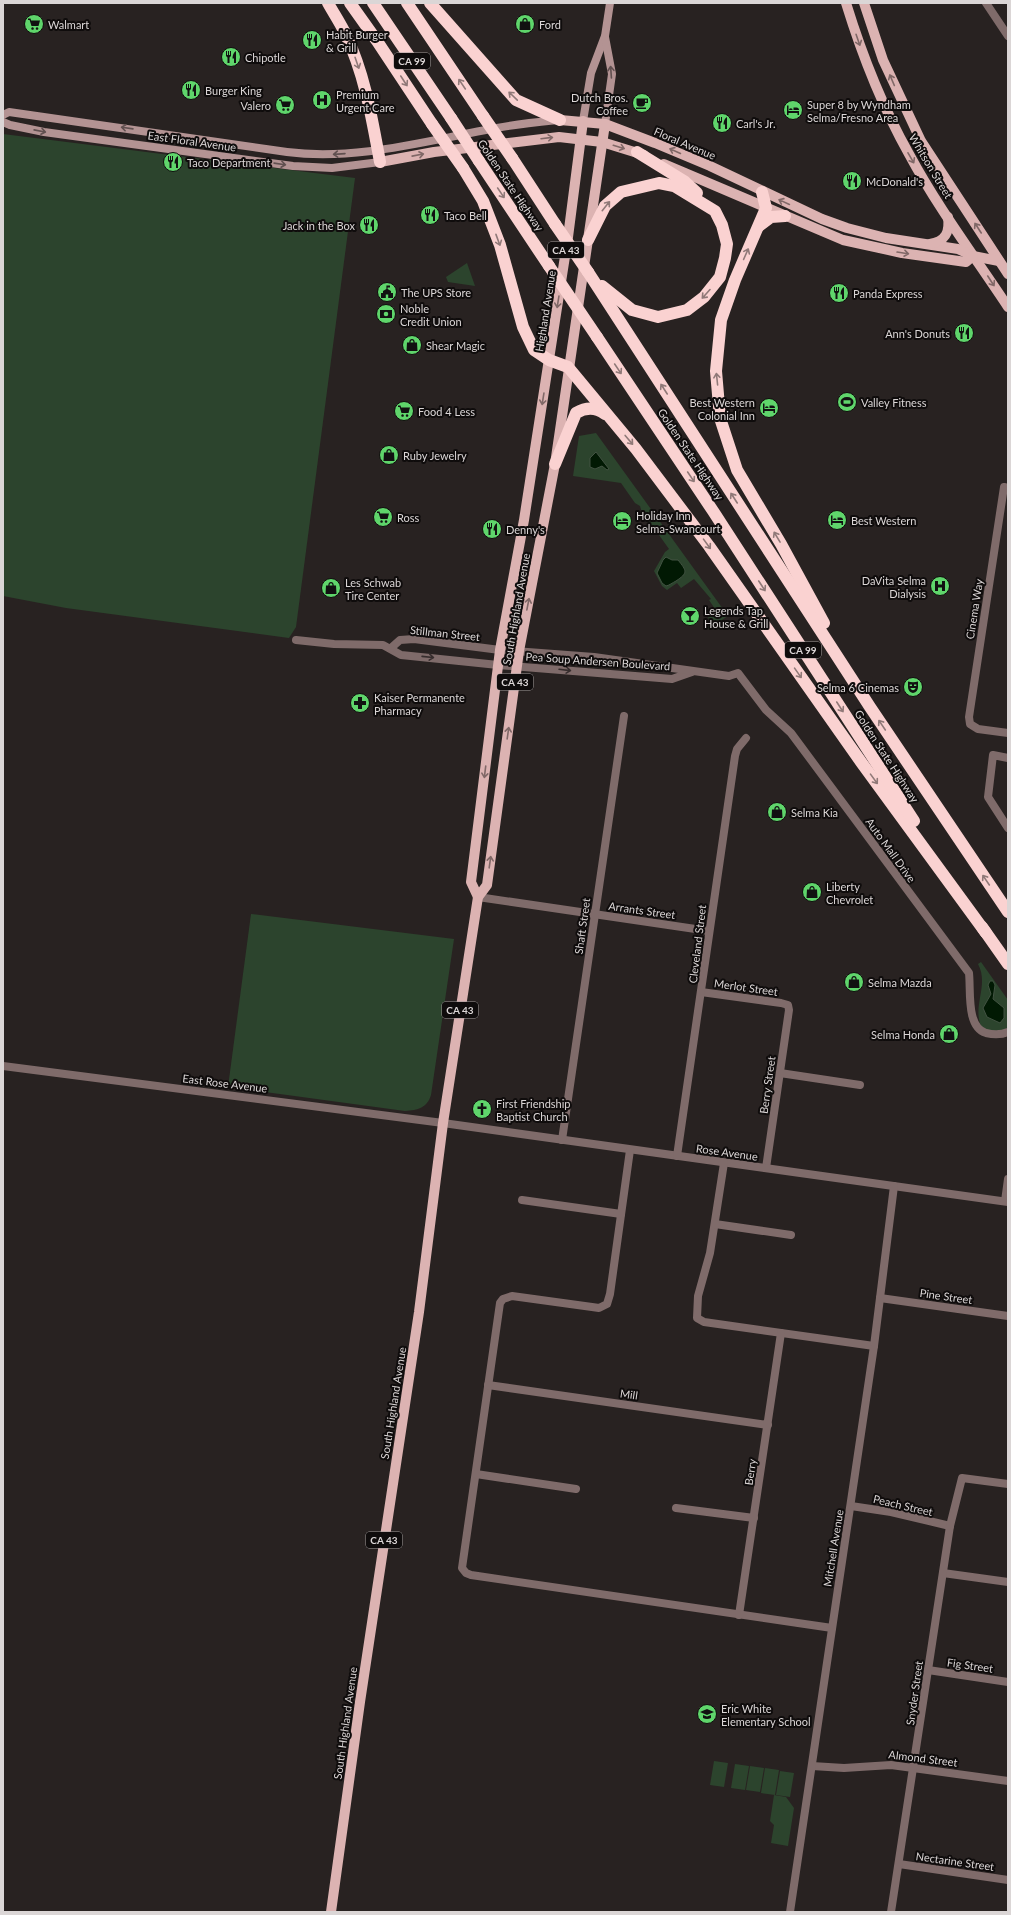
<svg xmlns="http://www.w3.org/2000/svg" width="1011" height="1915" font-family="Lato,sans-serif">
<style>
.green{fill:#2c442d}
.water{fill:#011903;stroke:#425242}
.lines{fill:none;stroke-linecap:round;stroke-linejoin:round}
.street{stroke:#7f6b6a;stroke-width:8}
.secondary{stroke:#b39393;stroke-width:8}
.primary{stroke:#dcb3b2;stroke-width:10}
.highway{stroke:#fad2d1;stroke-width:12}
.highway-bridge{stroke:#fad2d1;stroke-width:12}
.oneway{stroke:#806867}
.oneway2{stroke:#907978}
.oneway3{stroke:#615050}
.oneway4{stroke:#362d2d}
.labels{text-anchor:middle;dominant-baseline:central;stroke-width:4;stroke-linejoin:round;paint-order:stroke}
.shield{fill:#0f0c0c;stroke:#9e9999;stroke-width:1}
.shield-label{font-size:10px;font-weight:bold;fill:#dbd6d6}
.poi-label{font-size:11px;fill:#dbd6d6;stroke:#0f0c0c;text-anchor:start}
.street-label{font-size:11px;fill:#dbd6d6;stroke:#0f0c0c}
</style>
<rect width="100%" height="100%" fill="#282221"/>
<!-- green -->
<g class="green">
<polygon points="3,134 355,178 296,627 289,638 66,608 3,596"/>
<polygon points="467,263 475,286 448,282 446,277"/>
<polygon points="596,433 728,616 708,629 704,623 709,619 707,615 715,609 709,600 711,599 694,579 681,588 677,583 667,590 662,586 654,571 665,552 669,549 654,528 644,520 640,506 635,503 621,483 573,476 579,436"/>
<path d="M 251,914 L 454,939 L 431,1095 C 427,1108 418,1110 405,1111 L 228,1087 Z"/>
<path d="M 981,962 L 1008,1000 L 1008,1027 L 1001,1032 L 983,1030 C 970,1008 990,986 978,964 Z"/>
<polygon points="714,1761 728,1763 724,1787 710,1785"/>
<polygon points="735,1764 749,1766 745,1790 731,1788"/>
<polygon points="750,1766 764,1768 760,1792 746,1790"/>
<polygon points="765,1768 779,1770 775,1795 761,1793"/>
<polygon points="780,1771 794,1773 790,1797 776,1795"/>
<polygon points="774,1795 786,1797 794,1808 788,1846 771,1843 774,1825 770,1821"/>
</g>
<!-- water -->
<g class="water">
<polygon points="596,452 609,469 607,470 602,466 595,469 590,467 590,458"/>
<path d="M 666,557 L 672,560 L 678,560 C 687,571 688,573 676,581 C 672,583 670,585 666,586 L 662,583 L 657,573 L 663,560 Z"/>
<polygon points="990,981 993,981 995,985 993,999 1004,1008 1004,1018 1000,1023 987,1017 983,1008 991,994 988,985"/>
</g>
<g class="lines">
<!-- street -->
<g class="street">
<polyline points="986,3 1008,36"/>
<polyline points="1008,488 1004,487 969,717 970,724 978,729 1008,733"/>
<polyline points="296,640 334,644 383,645 401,655 498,665 672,679 692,672"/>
<path d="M 391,648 L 400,640 L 414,639 L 500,650 L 594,657 L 729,676 L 738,673 L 766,710 L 791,733 L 969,973 C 971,991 966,1027 986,1033 C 994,1035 1001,1035 1008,1032"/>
<polyline points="1008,758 993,755 988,797 1008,828"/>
<polyline points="478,897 709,931"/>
<polyline points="701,992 781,1003 788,1005 789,1010 766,1168"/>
<polyline points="3,1066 443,1123 1008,1202"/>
<polyline points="780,1073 860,1085"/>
<polyline points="562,1140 624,716"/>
<polyline points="630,1150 610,1294 607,1304 599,1308 592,1307 512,1296 503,1299 500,1303 462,1568 466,1573 471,1575 832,1628"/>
<polyline points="677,1156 735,756 737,749 746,738"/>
<polyline points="724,1163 710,1253 698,1296 697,1318 704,1322 874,1346"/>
<polyline points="522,1200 621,1214"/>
<polyline points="1005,1201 1008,1179"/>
<polyline points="715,1224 791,1235"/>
<polyline points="880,1298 1008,1316"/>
<polyline points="488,1385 768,1425"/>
<polyline points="476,1474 576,1489"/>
<polyline points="851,1506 891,1512 950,1526"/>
<polyline points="676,1508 754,1518"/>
<polyline points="943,1573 1008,1582"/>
<polyline points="739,1615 781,1333"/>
<polyline points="928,1670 1008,1682"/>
<polyline points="812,1766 844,1768 891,1765 1008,1781"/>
<polyline points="899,1864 1008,1880"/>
<polyline points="790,1912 874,1346 894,1186"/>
<polyline points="891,1912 950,1526 962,1478 1008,1484"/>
</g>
<!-- secondary -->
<g class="secondary">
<path d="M 3,115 L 9,112 L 287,152 C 358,161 428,140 497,128 C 517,124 538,122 558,120"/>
<polyline points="583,121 591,73 605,36 610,3"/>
<polyline points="3,122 10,125 44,132 293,166 332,168 380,162"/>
<polyline points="605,124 612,74 605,37"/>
</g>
<!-- primary -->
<g class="primary">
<path d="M 846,3 C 862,55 882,106 909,154 C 938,208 975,257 1008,307"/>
<polyline points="864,3 883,60 921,141 1008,274"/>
<polyline points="560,120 605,124 655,143 710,166 822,219 847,228 886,238 958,249 973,256 999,261"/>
<polyline points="380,162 434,152 559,137 602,142 644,155"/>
<polyline points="664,164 843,240 902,253 966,262 973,256"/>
<path d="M 930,244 C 946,241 950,232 948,217"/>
<polyline points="478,897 471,882 500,650 524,520 568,237 583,121"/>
<polyline points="331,1912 360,1702 419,1312 443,1123 478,897 487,885 519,651 555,464 605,124"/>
</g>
<!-- highway -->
<g class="highway">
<path d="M 328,3 C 334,14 341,24 346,35 C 365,75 372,119 380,162"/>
<polyline points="350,3 377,41 432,124"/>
<polyline points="373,3 451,118"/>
<polyline points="407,3 483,116"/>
<polyline points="430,3 516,100 560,120"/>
<polyline points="637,152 684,181 697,193"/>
<polyline points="512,158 555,224"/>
<polyline points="479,161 549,266"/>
<polyline points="463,168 483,201 500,245 523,327 534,350 549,360 568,367 636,449 709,546 861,762 986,933"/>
<polyline points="762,192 766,208 735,280 721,320 716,371 720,418 737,470 781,544 824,623"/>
<polyline points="759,226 771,217 785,216"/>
<polyline points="588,240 605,206 621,192 659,183 674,186 715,211 722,225 727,244 725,258 720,277 704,297 687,310 658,317 632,310 602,286"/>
<polyline points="588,272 870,707 1008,912"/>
<polyline points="597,337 713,511 914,821"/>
<path d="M 555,464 L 576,413 C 586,407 596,407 605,414"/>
<polyline points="982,927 1008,964"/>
</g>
<!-- highway-bridge -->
<g class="highway-bridge">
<polyline points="483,116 512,158"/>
<polyline points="451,118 479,161"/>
<polyline points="432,124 463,168"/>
<polyline points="555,224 588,272"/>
<polyline points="549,266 597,337"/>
</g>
</g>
<!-- one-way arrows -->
<defs><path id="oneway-shaft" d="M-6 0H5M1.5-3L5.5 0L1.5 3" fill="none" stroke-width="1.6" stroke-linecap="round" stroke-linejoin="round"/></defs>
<g class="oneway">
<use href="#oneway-shaft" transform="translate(858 40) rotate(71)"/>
<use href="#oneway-shaft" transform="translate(892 80) rotate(-113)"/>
<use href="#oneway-shaft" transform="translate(547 138) rotate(-7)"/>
<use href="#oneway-shaft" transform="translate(619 147) rotate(17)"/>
<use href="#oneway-shaft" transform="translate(675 151) rotate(-156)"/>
<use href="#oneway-shaft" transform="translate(418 155) rotate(-11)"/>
<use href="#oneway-shaft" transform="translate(911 158) rotate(60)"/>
<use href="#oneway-shaft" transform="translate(784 202) rotate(-155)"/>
<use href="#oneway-shaft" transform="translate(978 228) rotate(-123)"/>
<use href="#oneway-shaft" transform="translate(903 253) rotate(9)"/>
<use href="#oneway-shaft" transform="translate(991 281) rotate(57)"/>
<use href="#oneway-shaft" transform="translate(558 302) rotate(99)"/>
<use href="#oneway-shaft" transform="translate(543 399) rotate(99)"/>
<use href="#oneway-shaft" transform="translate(528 604) rotate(-79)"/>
<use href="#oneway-shaft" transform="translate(508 733) rotate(-82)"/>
<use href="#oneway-shaft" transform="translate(485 772) rotate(97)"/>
<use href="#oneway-shaft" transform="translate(490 862) rotate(-82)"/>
</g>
<g class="oneway2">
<use href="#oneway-shaft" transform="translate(357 63) rotate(71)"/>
<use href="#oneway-shaft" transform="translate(404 81) rotate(57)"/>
<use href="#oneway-shaft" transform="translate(462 84) rotate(-124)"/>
<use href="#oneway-shaft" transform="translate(513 96) rotate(-136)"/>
<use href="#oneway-shaft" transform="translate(501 193) rotate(56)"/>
<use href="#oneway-shaft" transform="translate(606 206) rotate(-51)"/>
<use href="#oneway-shaft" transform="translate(498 240) rotate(70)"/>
<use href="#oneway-shaft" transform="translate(746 254) rotate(-66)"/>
<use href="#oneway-shaft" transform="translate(706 294) rotate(132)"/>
<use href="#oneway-shaft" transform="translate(618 369) rotate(56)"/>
<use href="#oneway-shaft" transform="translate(717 379) rotate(-96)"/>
<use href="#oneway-shaft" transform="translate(664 389) rotate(-123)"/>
<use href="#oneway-shaft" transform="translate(629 440) rotate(50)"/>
<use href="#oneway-shaft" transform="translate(691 477) rotate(56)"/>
<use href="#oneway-shaft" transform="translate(734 498) rotate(-123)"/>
<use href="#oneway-shaft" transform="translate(777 537) rotate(-121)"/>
<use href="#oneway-shaft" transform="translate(707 544) rotate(54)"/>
<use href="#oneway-shaft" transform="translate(762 586) rotate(57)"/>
<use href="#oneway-shaft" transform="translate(798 673) rotate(55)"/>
<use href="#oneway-shaft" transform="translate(840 707) rotate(57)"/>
<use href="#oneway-shaft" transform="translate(882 725) rotate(-124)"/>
<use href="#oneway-shaft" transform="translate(874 779) rotate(54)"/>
<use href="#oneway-shaft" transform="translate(986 880) rotate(-124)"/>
</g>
<g class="oneway3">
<use href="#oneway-shaft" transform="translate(611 72) rotate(-94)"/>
<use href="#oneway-shaft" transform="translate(127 128) rotate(-172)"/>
<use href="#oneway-shaft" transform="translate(40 131) rotate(11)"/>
<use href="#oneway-shaft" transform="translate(339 154) rotate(176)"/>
<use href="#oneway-shaft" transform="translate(280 164) rotate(8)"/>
</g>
<g class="oneway4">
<use href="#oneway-shaft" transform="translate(428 657) rotate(6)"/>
<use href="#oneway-shaft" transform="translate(565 670) rotate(7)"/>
</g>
<!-- icons -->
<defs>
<g id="supermarket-disc" transform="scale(1)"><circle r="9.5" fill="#5fd56b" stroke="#0f0c0c"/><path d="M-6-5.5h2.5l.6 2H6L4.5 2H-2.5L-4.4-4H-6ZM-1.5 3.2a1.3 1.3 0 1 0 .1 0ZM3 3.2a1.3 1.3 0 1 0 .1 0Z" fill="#111"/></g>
<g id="shop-disc" transform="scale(1)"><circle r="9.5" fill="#5fd56b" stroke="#0f0c0c"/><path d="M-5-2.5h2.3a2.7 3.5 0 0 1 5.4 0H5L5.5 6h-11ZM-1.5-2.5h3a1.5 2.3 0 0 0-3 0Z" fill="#111"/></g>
<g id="restaurant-disc" transform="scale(1)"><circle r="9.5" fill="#5fd56b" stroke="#0f0c0c"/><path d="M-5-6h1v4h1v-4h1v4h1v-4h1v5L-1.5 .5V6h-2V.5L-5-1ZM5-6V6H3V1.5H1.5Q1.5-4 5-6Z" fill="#111"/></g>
<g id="hospital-disc" transform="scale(1)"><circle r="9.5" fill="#5fd56b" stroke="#0f0c0c"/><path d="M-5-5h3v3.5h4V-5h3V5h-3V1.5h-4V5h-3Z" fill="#111"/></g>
<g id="cafe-disc" transform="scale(1)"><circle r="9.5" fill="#5fd56b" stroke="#0f0c0c"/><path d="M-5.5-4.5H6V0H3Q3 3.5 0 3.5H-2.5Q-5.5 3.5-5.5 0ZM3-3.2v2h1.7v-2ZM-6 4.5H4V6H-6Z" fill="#111"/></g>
<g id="hotel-disc" transform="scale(1)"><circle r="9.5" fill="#5fd56b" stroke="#0f0c0c"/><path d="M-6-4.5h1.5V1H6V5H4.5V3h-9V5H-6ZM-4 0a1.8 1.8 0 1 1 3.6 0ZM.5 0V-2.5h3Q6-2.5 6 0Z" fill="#111"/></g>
<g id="civic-disc" transform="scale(1)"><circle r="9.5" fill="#5fd56b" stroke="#0f0c0c"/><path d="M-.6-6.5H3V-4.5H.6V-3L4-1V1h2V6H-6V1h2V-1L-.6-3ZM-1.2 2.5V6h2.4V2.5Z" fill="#111"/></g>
<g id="bank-disc" transform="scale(1)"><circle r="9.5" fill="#5fd56b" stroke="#0f0c0c"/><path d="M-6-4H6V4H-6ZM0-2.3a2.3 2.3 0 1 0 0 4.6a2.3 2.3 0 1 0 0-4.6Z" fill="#111"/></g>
<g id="stadium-disc" transform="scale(1)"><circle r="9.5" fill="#5fd56b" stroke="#0f0c0c"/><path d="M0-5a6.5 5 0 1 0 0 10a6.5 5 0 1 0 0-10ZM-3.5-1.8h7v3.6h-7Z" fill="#111"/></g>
<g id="bar-disc" transform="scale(1)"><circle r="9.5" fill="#5fd56b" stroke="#0f0c0c"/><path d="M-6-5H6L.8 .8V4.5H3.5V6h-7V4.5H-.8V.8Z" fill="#111"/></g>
<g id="theatre-disc" transform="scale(1)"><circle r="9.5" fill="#5fd56b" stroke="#0f0c0c"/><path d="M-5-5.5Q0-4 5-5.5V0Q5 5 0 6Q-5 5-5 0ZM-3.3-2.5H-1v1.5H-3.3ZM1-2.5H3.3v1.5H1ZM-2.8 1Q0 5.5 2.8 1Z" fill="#111"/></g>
<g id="pharmacy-disc" transform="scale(1)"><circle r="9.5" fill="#5fd56b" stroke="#0f0c0c"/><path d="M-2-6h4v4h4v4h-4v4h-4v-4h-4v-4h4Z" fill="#111"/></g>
<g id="church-disc" transform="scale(1)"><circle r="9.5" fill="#5fd56b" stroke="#0f0c0c"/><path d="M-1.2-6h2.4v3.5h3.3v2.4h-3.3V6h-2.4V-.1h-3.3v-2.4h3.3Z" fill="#111"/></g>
<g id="school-disc" transform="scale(1)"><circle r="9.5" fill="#5fd56b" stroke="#0f0c0c"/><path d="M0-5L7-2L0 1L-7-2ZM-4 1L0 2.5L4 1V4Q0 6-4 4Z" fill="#111"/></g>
</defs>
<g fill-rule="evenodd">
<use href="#supermarket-disc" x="34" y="24"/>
<use href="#shop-disc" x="525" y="24"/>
<use href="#restaurant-disc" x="312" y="40"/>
<use href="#restaurant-disc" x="231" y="57"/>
<use href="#restaurant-disc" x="191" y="90"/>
<use href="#hospital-disc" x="322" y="100"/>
<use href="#cafe-disc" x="642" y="103"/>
<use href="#supermarket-disc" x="285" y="105"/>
<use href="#hotel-disc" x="793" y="110"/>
<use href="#restaurant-disc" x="722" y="123"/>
<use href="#restaurant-disc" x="173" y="162"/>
<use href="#restaurant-disc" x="852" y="181"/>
<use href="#restaurant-disc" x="430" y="215"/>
<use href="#restaurant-disc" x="369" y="225"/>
<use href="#civic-disc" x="387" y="292"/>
<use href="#restaurant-disc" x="839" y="293"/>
<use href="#bank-disc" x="386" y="314"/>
<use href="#restaurant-disc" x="964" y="333"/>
<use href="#shop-disc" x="412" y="345"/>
<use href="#stadium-disc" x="847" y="402"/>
<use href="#hotel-disc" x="769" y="408"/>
<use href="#supermarket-disc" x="404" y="411"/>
<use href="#shop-disc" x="389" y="455"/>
<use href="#supermarket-disc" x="383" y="517"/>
<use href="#hotel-disc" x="837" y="520"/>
<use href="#hotel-disc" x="622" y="521"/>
<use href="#restaurant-disc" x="492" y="529"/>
<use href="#hospital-disc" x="940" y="586"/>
<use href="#shop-disc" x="331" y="588"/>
<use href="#bar-disc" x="690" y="616"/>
<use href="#theatre-disc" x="913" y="687"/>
<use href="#pharmacy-disc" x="360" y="703"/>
<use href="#shop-disc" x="777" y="812"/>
<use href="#shop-disc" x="812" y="892"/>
<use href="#shop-disc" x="854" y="982"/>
<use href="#shop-disc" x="949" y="1034"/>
<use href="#church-disc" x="482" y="1109"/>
<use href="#school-disc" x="707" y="1714"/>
</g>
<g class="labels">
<!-- shield labels -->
<g class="shield">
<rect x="394" y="53" width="36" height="16" rx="3"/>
<rect x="548" y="242" width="36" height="16" rx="3"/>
<rect x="785" y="642" width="36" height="16" rx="3"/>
<rect x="497" y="674" width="36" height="16" rx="3"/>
<rect x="442" y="1002" width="36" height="16" rx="3"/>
<rect x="366" y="1532" width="36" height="16" rx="3"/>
</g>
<g class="shield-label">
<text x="412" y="61">CA 99</text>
<text x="566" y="250">CA 43</text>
<text x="803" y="650">CA 99</text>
<text x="515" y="682">CA 43</text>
<text x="460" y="1010">CA 43</text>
<text x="384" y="1540">CA 43</text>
</g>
<!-- poi labels -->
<g class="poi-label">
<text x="48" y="24">Walmart</text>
<text x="539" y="24">Ford</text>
<text x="326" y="34">Habit Burger<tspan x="326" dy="13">&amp; Grill</tspan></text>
<text x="245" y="57">Chipotle</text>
<text x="205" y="90">Burger King</text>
<text x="336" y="94">Premium<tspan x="336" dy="13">Urgent Care</tspan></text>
<text x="628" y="97" text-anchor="end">Dutch Bros.<tspan x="628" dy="13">Coffee</tspan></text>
<text x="807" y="104">Super 8 by Wyndham<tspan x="807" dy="13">Selma/Fresno Area</tspan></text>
<text x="271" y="105" text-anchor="end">Valero</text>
<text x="736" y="123">Carl's Jr.</text>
<text x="187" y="162">Taco Department</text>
<text x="866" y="181">McDonald's</text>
<text x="444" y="215">Taco Bell</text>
<text x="355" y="225" text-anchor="end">Jack in the Box</text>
<text x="401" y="292">The UPS Store</text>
<text x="853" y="293">Panda Express</text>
<text x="400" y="308">Noble<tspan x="400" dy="13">Credit Union</tspan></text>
<text x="950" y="333" text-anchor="end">Ann's Donuts</text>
<text x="426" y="345">Shear Magic</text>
<text x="755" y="402" text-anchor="end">Best Western<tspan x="755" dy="13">Colonial Inn</tspan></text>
<text x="861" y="402">Valley Fitness</text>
<text x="418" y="411">Food 4 Less</text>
<text x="403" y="455">Ruby Jewelry</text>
<text x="636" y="515">Holiday Inn<tspan x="636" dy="13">Selma-Swancourt</tspan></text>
<text x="397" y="517">Ross</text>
<text x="851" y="520">Best Western</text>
<text x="506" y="529">Denny's</text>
<text x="926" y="580" text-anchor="end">DaVita Selma<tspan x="926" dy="13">Dialysis</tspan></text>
<text x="345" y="582">Les Schwab<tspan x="345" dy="13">Tire Center</tspan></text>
<text x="704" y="610">Legends Tap<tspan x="704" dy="13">House &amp; Grill</tspan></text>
<text x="899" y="687" text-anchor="end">Selma 6 Cinemas</text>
<text x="374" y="697">Kaiser Permanente<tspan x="374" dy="13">Pharmacy</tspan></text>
<text x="791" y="812">Selma Kia</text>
<text x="826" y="886">Liberty<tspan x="826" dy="13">Chevrolet</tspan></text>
<text x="868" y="982">Selma Mazda</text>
<text x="935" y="1034" text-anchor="end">Selma Honda</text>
<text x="496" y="1103">First Friendship<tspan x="496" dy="13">Baptist Church</tspan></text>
<text x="721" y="1708">Eric White<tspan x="721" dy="13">Elementary School</tspan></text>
</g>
<!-- street labels -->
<g class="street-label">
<text transform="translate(192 141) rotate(8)">East Floral Avenue</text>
<text transform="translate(685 143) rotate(23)">Floral Avenue</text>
<text transform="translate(931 166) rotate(59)">Whitson Street</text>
<text transform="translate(511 185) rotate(56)">Golden State Highway</text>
<text transform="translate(545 311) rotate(-81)">Highland Avenue</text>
<text transform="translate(691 454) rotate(56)">Golden State Highway</text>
<text transform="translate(516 609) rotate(-80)">South Highland Avenue</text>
<text transform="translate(974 609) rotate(-81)">Cinema Way</text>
<text transform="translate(445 633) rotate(6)">Stillman Street</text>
<text transform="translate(598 661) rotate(4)">Pea Soup Andersen Boulevard</text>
<text transform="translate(887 756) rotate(57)">Golden State Highway</text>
<text transform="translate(891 850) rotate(54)">Auto Mall Drive</text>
<text transform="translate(642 910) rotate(8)">Arrants Street</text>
<text transform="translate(582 926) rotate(-82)">Shaft Street</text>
<text transform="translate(697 944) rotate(-83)">Cleveland Street</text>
<text transform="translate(746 987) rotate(8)">Merlot Street</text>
<text transform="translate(225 1083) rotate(7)">East Rose Avenue</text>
<text transform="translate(767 1085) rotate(-82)">Berry Street</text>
<text transform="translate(727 1152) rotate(8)">Rose Avenue</text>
<text transform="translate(946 1296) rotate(8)">Pine Street</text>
<text transform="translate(629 1394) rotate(8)">Mill</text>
<text transform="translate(393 1403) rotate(-81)">South Highland Avenue</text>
<text transform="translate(750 1472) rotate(-82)">Berry</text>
<text transform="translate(903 1505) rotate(13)">Peach Street</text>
<text transform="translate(833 1548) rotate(-81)">Mitchell Avenue</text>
<text transform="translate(970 1665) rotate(8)">Fig Street</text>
<text transform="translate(914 1693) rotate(-82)">Snyder Street</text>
<text transform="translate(345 1723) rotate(-82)">South Highland Avenue</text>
<text transform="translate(923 1758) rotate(7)">Almond Street</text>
<text transform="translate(955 1861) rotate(8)">Nectarine Street</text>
</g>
</g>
<!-- border -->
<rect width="1011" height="1915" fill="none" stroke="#dbd6d6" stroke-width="8"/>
</svg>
